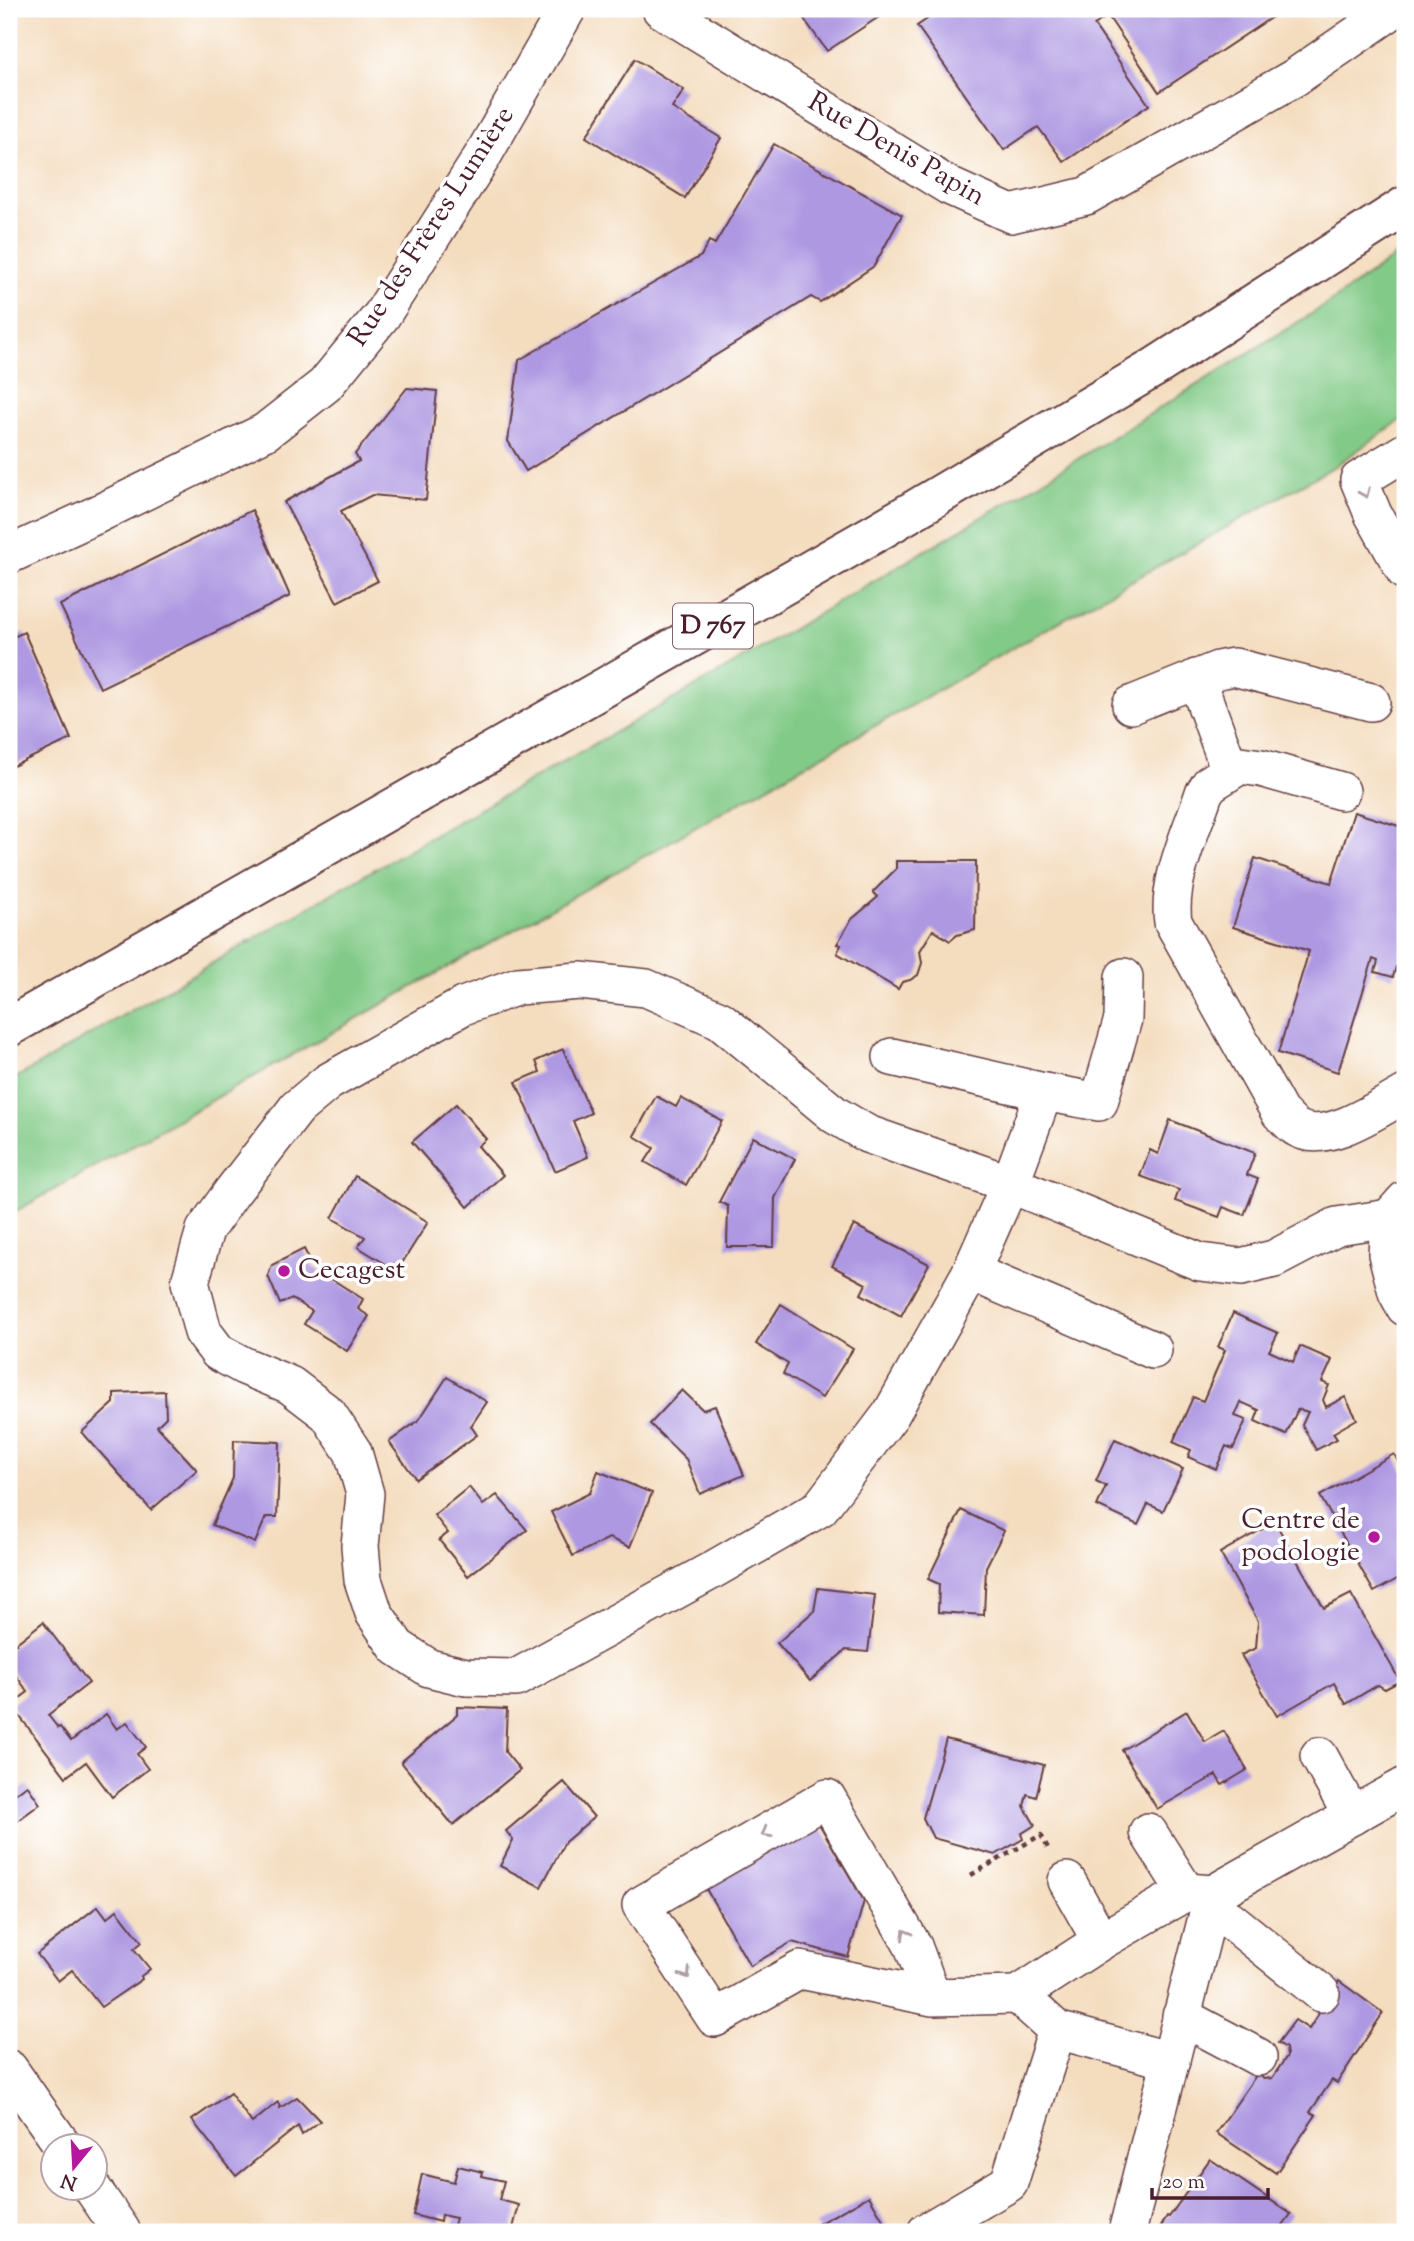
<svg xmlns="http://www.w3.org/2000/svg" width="1414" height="2241" font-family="'Sorts Mill Goudy',serif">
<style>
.green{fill:#82ca87;stroke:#667459;stroke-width:2}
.building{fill:#ae98e2}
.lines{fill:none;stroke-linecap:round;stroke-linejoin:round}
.minor-casing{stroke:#643c41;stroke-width:40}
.major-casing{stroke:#643c41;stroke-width:42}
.path{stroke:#643c41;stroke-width:4.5;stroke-dasharray:5 5;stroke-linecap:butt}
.minor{stroke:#fff;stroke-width:37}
.major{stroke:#fff;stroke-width:38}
.oneway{stroke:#ae9aa0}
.poi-dot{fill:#b5179e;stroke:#fff;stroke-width:2.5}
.labels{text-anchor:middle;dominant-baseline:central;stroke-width:7;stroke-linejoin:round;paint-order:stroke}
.shield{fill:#fff;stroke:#80626b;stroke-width:2}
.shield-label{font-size:26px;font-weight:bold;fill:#4a1f2b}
.street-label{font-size:28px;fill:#4a1f2b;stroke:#fff}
.poi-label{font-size:28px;fill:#4a1f2b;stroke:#fff;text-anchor:start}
</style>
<rect width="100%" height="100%" fill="#fff"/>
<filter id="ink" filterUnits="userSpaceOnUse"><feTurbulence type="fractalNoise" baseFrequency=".0143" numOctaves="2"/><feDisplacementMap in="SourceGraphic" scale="14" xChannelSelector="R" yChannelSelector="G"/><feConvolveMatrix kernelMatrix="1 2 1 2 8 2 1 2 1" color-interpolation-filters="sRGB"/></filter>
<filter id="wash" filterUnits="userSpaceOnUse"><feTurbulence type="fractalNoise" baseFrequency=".00686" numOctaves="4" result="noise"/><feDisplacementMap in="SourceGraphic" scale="28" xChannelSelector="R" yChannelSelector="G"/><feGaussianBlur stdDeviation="1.57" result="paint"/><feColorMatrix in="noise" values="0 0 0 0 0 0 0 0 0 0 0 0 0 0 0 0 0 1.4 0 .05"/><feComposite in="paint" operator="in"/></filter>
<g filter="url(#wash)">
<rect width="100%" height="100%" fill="#f4ddbf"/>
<!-- green -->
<polygon class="green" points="1405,249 1405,417 1335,466 9,1215 9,1082 322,899 712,677 1039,483 1332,301"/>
<g id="blocks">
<!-- building -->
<g class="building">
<polygon points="797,9 891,9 827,51"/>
<polygon points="942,9 1271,9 1275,15 1159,92 1108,16 1094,25 1149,105 1064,162 1038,127 1004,150 917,26"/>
<polygon points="635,59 684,90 672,108 721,138 685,198 586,137"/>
<polygon points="774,144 902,215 874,266 820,302 811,297 526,471 508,441 519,360 701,256 709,241 715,244"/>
<polygon points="407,388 437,391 426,500 372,495 341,511 378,581 337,602 284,502 359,461 355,454"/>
<polygon points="252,510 290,596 100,688 60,605"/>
<polygon points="24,632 71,739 9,768 9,639"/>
<polygon points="1354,812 1405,828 1405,969 1396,967 1393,977 1375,972 1378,961 1373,959 1338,1072 1278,1053 1309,951 1233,927 1255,858 1331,883"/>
<polygon points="896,861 976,861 975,930 957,935 950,941 933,930 920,951 922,963 918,975 910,980 902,982 898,989 837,953 841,945 837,944 851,920 878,897 873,892 896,869"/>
<polygon points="563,1049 591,1113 573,1121 588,1157 555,1171 516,1082 540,1072 536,1061"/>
<polygon points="656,1096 676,1107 681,1098 722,1121 686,1185 645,1162 654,1148 634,1136"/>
<polygon points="456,1104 486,1139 478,1146 503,1175 468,1207 412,1142"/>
<polygon points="1170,1120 1255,1153 1247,1175 1258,1179 1244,1215 1223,1207 1219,1217 1175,1201 1179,1190 1140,1176 1150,1150 1158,1154"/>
<polygon points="753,1137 795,1159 775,1198 774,1247 727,1247 728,1206 719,1202"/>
<polygon points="355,1176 428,1222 397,1271 358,1247 365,1237 332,1218"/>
<polygon points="854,1225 929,1264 901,1316 861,1294 866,1284 832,1266"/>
<polygon points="304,1249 313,1267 363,1299 358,1309 369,1316 347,1351 304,1324 312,1311 292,1299 280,1304 268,1276 272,1265"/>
<polygon points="781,1304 853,1349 822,1398 783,1374 788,1364 756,1344"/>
<polygon points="1233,1313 1278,1333 1269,1351 1293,1362 1300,1346 1332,1360 1322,1382 1329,1385 1323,1400 1326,1407 1345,1397 1357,1419 1333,1433 1337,1439 1316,1450 1302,1425 1308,1412 1298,1409 1286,1435 1255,1421 1259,1410 1241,1402 1235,1416 1246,1420 1233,1449 1226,1446 1216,1469 1188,1457 1191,1450 1173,1442 1193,1397 1203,1401 1225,1350 1218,1347"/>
<polygon points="447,1377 487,1402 471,1426 477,1435 416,1479 389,1442 419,1420"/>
<polygon points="682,1390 703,1410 715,1406 744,1475 700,1494 686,1459 650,1424"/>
<polygon points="165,1391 166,1417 157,1426 197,1470 151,1510 82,1432 114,1403 114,1393"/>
<polygon points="1115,1439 1183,1469 1163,1511 1148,1504 1138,1525 1097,1506 1106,1486 1096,1481"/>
<polygon points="234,1440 280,1442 277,1517 266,1517 255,1543 212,1525 233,1478"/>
<polygon points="1394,1454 1405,1474 1405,1588 1399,1578 1374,1592 1320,1496"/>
<polygon points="598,1471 652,1493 630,1547 609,1538 573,1556 551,1512 590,1493"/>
<polygon points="469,1487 483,1505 497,1495 527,1530 468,1576 439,1540 448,1533 434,1515"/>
<polygon points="961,1510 1004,1531 986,1567 984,1615 938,1612 939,1584 928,1579"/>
<polygon points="1275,1522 1324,1608 1351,1594 1400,1681 1385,1689 1378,1685 1346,1704 1334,1683 1277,1716 1241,1655 1256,1648 1258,1621 1220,1553"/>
<polygon points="818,1588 875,1595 868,1652 846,1650 810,1681 777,1643 814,1611"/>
<polygon points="43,1622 89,1683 48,1715 58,1728 60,1727 71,1741 106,1714 117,1729 127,1722 146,1747 137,1754 148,1769 112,1797 86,1762 66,1777 11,1705 28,1692 9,1666 9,1649"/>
<polygon points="457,1707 507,1709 505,1752 520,1770 453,1825 401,1762 457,1715"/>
<polygon points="1187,1711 1205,1742 1224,1731 1247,1770 1222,1785 1216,1775 1157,1809 1122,1750"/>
<polygon points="946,1739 1044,1765 1036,1797 1027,1794 1024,1806 1035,1825 1021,1834 1023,1839 995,1855 933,1838 923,1818"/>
<polygon points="564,1782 594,1817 565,1842 541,1887 500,1866 513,1840 506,1831"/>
<polygon points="9,1785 15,1794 27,1785 40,1804 9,1827"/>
<polygon points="814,1815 864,1901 848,1957 792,1942 750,1966 701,1880"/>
<polygon points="98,1906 107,1918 117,1910 142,1942 134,1949 150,1969 141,1976 142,1979 101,2007 72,1970 58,1981 37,1954"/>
<polygon points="1339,1981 1383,2013 1337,2083 1332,2080 1310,2112 1316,2115 1276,2173 1216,2133 1257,2074 1264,2079 1272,2078 1287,2056 1286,2048 1278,2043 1295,2020 1309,2029"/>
<polygon points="230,2093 252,2123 278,2102 280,2108 297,2097 320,2121 302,2135 298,2126 236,2176 192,2120"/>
<polygon points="1210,2159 1291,2214 1278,2232 1158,2232 1167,2216 1169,2217"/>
<polygon points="458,2166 483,2172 482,2176 504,2181 499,2200 519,2205 512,2232 486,2232 454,2225 456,2218 441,2215 440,2222 413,2215 422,2174 454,2182"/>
<polygon points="869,2196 890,2232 820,2232 816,2225"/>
</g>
</g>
</g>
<g filter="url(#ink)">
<use href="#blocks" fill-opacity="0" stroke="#643c41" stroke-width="2"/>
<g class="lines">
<!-- minor casing -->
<g class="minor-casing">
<g id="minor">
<polyline points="661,9 949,186 1011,214 1086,196 1294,78 1394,9"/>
<polyline points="1405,452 1359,480 1373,514 1405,571"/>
<polyline points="9,555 98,514 265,432 325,385 382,315 482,157 567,9"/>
<polyline points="1196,678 1230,770"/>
<polyline points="1131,705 1218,670 1234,667 1371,702"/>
<path d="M 1341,791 L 1261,768 L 1240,765 L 1210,784 L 1204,793 C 1191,833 1167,880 1173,922 L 1280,1113 C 1285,1117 1291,1125 1297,1128 C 1326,1146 1379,1108 1405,1094"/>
<polyline points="1124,977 1123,1019 1099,1102 1044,1092 1010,1184 971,1272 891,1414 820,1508 709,1572 516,1678 466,1677 429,1668 397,1647 374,1613 363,1580 360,1546 365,1494 353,1452 328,1414 290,1385 244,1366 218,1352 203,1332 190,1282 205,1230 232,1192 297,1108 328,1082 463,1006 518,986 580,981 646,988 720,1020 835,1115 867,1134 1010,1184 1200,1262 1241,1267 1274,1259 1337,1226 1389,1218"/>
<polyline points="892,1057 1044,1092"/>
<polyline points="1405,1200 1389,1218 1387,1254 1397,1292 1405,1307"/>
<polyline points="971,1272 1153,1350"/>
<polyline points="1319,1756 1352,1816"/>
<polyline points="1148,1832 1186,1892"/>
<polyline points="1067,1881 1101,1941"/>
<polyline points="1208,1912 1229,1919 1321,1993"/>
<polyline points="932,1997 913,1946 827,1798 641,1905 715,2018 800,1970 932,1997 1018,1995"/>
<polyline points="1181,2016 1258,2057"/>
<polyline points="1171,2061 1057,2030 1018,1995 1101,1941 1186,1892 1213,1894 1405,1786"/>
<polyline points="9,2069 63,2146"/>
<polyline points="92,2188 121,2230 118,2232"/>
<polyline points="926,2232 1009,2183 1057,2030"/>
<polyline points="1127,2232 1213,1894"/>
</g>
</g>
<!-- major casing -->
<g class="major-casing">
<polyline id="major" points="9,1027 877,532 1152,369 1405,206"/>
</g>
<!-- path -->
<g class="path">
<polyline points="1400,1710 1405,1707"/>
<polyline points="971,1875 1041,1835 1049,1850"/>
</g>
<!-- minor -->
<use href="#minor" class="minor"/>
<!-- major -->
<use href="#major" class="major"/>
</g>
<!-- one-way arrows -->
<defs><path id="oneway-chevron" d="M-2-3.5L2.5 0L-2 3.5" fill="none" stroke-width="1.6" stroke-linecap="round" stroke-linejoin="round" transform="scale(1.75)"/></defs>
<g class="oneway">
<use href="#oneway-chevron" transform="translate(1365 493) rotate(67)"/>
<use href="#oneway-chevron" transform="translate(766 1833) rotate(150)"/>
<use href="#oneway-chevron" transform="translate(906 1934) rotate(-120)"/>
<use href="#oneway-chevron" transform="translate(686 1974) rotate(57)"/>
</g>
</g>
<!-- markers -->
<g class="poi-dot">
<circle cx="284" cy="1271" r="7"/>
<circle cx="1374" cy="1537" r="7"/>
</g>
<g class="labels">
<!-- shield labels -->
<rect class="shield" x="673" y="603.5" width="80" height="45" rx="5"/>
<g class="shield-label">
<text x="713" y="626">D 767</text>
</g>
<!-- street labels -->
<g class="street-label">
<text transform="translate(896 150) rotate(30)">Rue Denis Papin</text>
<text transform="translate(432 227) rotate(-57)">Rue des Frères Lumière</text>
</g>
<!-- poi labels -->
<g class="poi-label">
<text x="298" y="1271">Cecagest</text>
<text x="1360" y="1521" text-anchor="end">Centre de<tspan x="1360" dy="32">podologie</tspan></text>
</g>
</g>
<!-- margin -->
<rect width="1414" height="2241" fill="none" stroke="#fff" stroke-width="35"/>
<!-- north arrow -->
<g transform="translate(74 2167) rotate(198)"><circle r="33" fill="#ffffff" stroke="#b7a5aa" stroke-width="2"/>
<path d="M0-5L12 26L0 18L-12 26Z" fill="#b5179e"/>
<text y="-10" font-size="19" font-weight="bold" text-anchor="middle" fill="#4a1f2b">N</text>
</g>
<!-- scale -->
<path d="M1152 2188v10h116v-10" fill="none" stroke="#4a1f2b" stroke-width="3.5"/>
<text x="1162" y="2188" font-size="21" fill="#4a1f2b" stroke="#ffffff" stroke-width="5" paint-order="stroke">20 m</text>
</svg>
